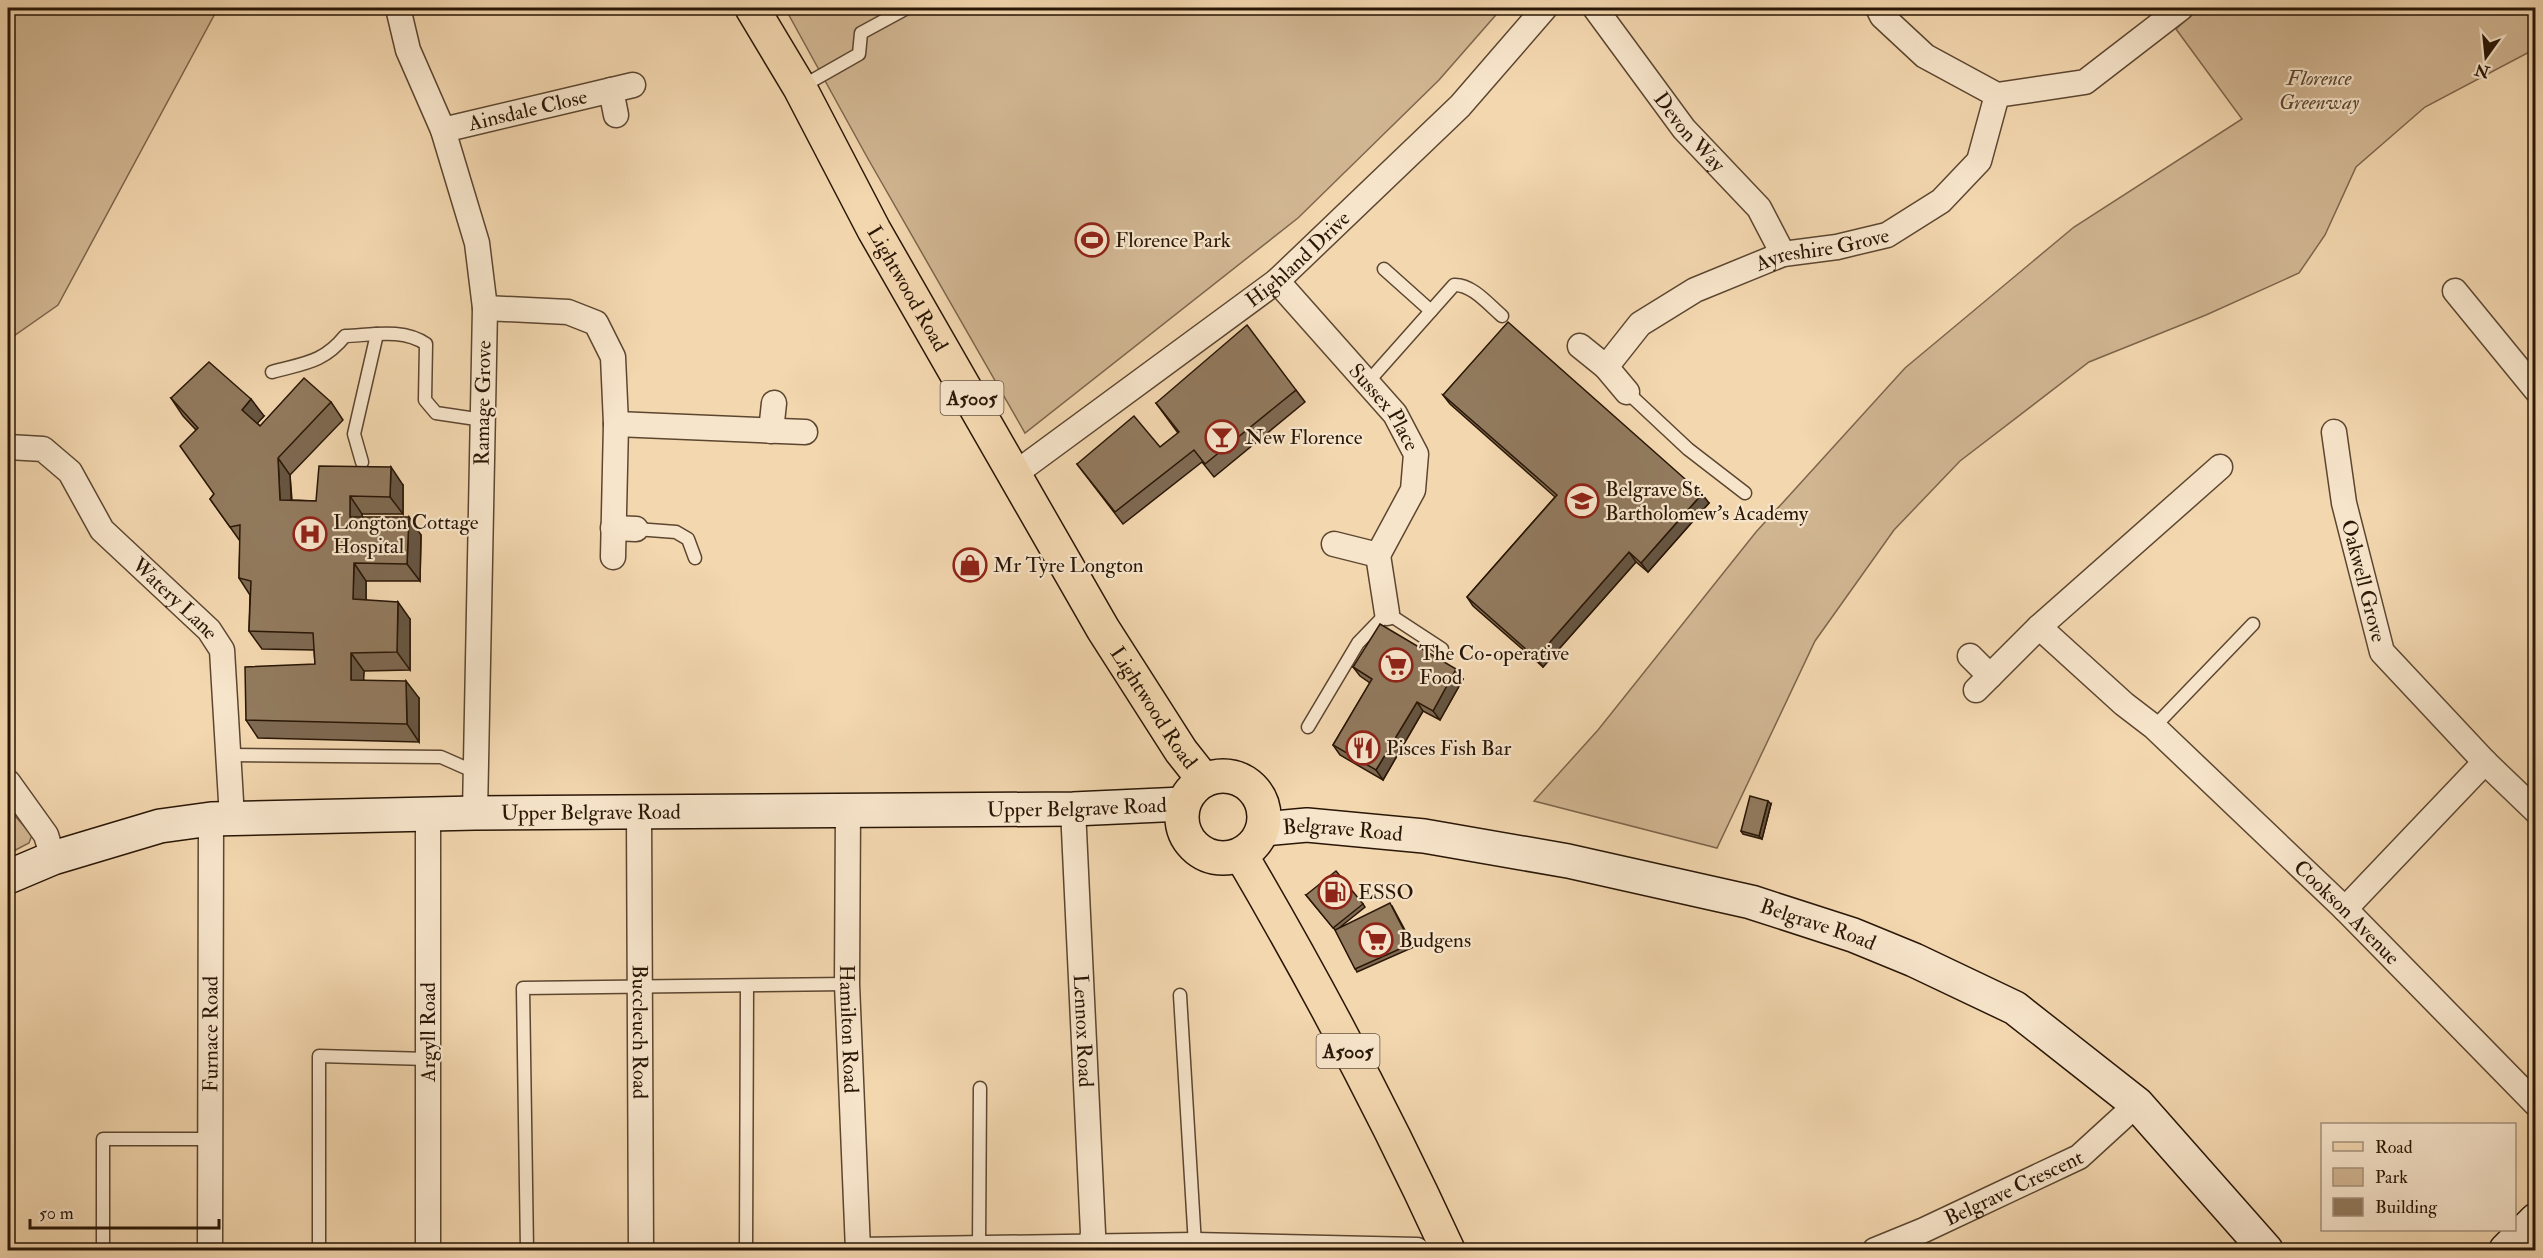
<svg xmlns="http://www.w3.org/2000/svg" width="2543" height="1258" font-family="'IM FELL Double Pica',serif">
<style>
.green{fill:#d1b692;stroke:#7d664c;stroke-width:1.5}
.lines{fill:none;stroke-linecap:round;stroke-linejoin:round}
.lane-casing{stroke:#5c4630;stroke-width:15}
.street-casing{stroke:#5c4630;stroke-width:27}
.secondary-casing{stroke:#291606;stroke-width:36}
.primary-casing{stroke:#291606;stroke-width:36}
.lane{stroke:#f7e5cb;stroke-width:12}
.street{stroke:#f7e5cb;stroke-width:24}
.secondary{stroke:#f7e5cb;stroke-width:33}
.primary{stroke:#f3d7af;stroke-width:33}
.wall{fill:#7e6951;stroke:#291606;stroke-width:1.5}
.shaded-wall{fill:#665542;stroke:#291606;stroke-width:1.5}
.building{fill:#927a5e;stroke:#291606;stroke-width:1.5}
.labels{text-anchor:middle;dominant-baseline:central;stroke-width:4.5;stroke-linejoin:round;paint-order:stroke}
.shield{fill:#f7e5cb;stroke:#675441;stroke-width:1.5}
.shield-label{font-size:20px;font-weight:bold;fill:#291606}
.park-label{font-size:21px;font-style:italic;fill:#5b4630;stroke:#f7e5cb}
.street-label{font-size:21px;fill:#291606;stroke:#f7e5cb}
.poi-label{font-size:21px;fill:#291606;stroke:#f7e5cb;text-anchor:start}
</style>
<rect width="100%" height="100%" fill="#f3d7af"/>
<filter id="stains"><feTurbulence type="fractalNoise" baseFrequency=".00333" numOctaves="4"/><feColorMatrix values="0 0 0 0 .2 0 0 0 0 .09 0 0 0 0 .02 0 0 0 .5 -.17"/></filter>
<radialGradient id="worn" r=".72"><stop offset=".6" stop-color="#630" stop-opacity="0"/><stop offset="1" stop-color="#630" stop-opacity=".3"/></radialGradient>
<!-- green -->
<g class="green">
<polygon points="8,8 218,8 58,305 8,340"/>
<polygon points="785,8 1502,8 1439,80 1298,218 1025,433 867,157"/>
<polygon points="2199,8 2535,8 2535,49 2425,107 2356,167 2325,235 2299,273 2206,315 2089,362 1960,461 1894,530 1815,641 1717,848 1534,801 1598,730 1756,532 1905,368 2074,227 2242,119 2176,29"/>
<polygon points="8,808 32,835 29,843 8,854"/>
</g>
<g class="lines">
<!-- lane casing -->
<g class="lane-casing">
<g id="lane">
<polyline points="801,87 859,54 861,33 907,8"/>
<polyline points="1384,269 1431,311"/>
<path d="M 272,372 C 304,363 323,363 345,336 C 372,335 403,328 426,344 L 425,400 L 436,413 L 483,420"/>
<path d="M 1367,383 L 1454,285 C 1472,284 1489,305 1502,316"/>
<polyline points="1627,392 1688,449 1745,493"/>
<polyline points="362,462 354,434 377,334"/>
<polyline points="636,529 676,532 688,539 695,558"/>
<polyline points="1308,727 1358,643 1387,613 1442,649"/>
<polyline points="2154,727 2253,624"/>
<polyline points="228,755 441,757 475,772"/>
<polyline points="1180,995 1195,1245"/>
<polyline points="979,1247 980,1088"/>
<polyline points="103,1250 103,1139 208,1139"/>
<polyline points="319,1250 319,1056 428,1059"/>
<polyline points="527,1250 523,988 847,984"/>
<polyline points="746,1250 747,986"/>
</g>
</g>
<!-- street casing -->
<g class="street-casing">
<g id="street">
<polyline points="398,8 408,50 443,130 477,243 485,308 475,813"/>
<path id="s1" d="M 1595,8 L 1684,129 L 1759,208 L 1783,254"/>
<polyline points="1878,8 1882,16 1925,56 1997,95 2085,82 2181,8"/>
<polyline points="611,90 616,115"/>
<path id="s2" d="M 443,130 L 633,85"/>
<path id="s3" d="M 1277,281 L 1395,414 L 1416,454 L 1413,490 L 1378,555 L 1334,544"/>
<polyline points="2455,291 2536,390"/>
<polyline points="485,308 568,312 596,323 613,357 616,424 613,557"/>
<polyline points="1580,346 1606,367 1627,392"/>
<path id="s4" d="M 1606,367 L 1640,324 L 1695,290 L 1783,254 L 1837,247 L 1887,235 L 1941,201 L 1979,161 L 1997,95"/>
<polyline points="616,424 805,432"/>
<polyline points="771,431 774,403"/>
<path id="s5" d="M 2334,432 L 2344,503 L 2382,652 L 2485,762 L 2536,811"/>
<path id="s6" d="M 8,447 L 43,449 L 70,472 L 102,530 L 209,630 L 222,650 L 232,818"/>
<path id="s7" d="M 1016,473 L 1277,281 L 1460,106 L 1545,8"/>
<polyline points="613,528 636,529"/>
<polyline points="1378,555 1387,613"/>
<path id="s8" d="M 2039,627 L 2124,704 L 2154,727 L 2345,909 L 2536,1104"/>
<polyline points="1970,656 1990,676"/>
<polyline points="1976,690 2039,627 2220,467"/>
<polyline points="8,782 46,835 53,858"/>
<path id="s9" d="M 848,809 L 847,984 L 858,1250"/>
<path id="s10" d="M 1073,809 L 1093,1233 L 1090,1250"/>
<path id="s11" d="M 639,813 L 641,1250"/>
<polyline points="2345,909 2485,762"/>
<path id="s12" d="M 210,1250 L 211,819"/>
<polyline points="428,1250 428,814"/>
<polyline points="858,1250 1195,1245 1417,1250"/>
<path id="s13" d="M 1875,1250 L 1924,1230 L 2079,1157 L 2137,1104"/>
</g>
</g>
<!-- secondary casing -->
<g class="secondary-casing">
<g id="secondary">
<path id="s14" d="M 1263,829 L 1307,825 L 1424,836 L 1568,861 L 1751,902 L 1853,935 L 1914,960 L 2015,1008 L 2137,1104 L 2266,1250"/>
<path id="s15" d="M 8,877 L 53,858 L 160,826 L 211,819 L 475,813 L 1073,809 L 1183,804"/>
<polyline points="2506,1250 2536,1220"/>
</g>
</g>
<!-- primary casing -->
<g class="primary-casing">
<g id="primary">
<path id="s16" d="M 752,8 L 800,88 L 874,230 L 1103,629 L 1181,751 L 1204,780"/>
<circle cx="1223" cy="817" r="41"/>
<path d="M 1241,855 C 1316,983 1386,1115 1448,1250"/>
</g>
</g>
<!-- lane -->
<use href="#lane" class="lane"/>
<!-- street -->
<use href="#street" class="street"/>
<!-- secondary -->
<use href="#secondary" class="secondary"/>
<!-- primary -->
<use href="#primary" class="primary"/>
</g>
<!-- wall -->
<g class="wall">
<polygon points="1296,390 1305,402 1214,477 1202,462 1123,524 1077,464 1160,447 1178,433 1156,403"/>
<polygon points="1443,395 1709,503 1648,572 1636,562 1543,667 1473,606 1467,597 1555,497 1450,404"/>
<polygon points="171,398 264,416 257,423 260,426 331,402 343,420 290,475 292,500 316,501 403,485 403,514 362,514 362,517 421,535 420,581 366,581 366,600 410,619 410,670 364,671 363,680 419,698 419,742 258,738 246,720 315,664 314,650 262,649 249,631 250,595 239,578 240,541 210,499 214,494 196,430 183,416"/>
<polygon points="1353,667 1463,679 1440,720 1423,711 1383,780 1340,755 1333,745 1370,683 1360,676"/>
<polygon points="1771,804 1762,839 1743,834 1741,831"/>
<polygon points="1306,895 1363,904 1365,907 1339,928 1392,906 1414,947 1357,972 1336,931"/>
</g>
<!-- shaded-wall -->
<g class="shaded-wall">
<polygon points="251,399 264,416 254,427 242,410"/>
<polygon points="278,458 290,475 292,517 280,500"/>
<polygon points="391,467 403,485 403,514 390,497"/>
<polygon points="1702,494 1709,503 1648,572 1641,563"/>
<polygon points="350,496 362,514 363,535 350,517"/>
<polygon points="409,517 421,535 420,581 407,564"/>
<polygon points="1629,552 1636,562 1543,667 1536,658"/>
<polygon points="354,563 366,581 366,617 353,599"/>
<polygon points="398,602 410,619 410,670 397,652"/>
<polygon points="351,653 364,671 363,698 351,680"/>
<polygon points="1456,669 1463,679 1440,720 1433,711"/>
<polygon points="406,681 419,698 419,742 407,724"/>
<polygon points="1417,702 1423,711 1383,780 1376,770"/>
<polygon points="1768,801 1771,804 1762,839 1759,836"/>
</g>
<!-- building -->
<g class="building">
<polygon points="1508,322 1702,494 1641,563 1629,552 1536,658 1467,597 1557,495 1443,395"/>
<polygon points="1247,325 1296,390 1205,464 1194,450 1115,512 1077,464 1134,416 1160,447 1179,432 1156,403"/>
<polygon points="209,362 251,399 242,410 260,426 304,378 331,402 278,458 280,500 316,501 319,466 391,467 390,497 350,496 350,517 409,517 407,564 354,563 353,599 398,602 397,652 351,653 351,680 406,681 407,724 246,720 245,667 315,664 313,633 249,631 251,581 239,578 240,525 230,527 210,499 214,494 180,446 198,428 171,398"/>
<polygon points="1380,624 1456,669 1433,711 1417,702 1376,770 1333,745 1372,679 1353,667"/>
<polygon points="1750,796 1768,801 1759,836 1741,831"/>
<polygon points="1336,871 1363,904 1333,928 1306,895"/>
<polygon points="1390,903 1411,944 1355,969 1335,930"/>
</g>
<!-- icons -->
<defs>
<g id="stadium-ring" transform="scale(1.725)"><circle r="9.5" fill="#f7e5cb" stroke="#8f2418" stroke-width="1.5"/><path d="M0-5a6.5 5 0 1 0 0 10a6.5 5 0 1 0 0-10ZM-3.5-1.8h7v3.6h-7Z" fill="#8f2418"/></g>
<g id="bar-ring" transform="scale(1.725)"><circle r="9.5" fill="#f7e5cb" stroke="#8f2418" stroke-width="1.5"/><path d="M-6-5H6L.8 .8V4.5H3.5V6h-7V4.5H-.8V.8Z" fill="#8f2418"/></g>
<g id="school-ring" transform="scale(1.725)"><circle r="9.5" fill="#f7e5cb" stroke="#8f2418" stroke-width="1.5"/><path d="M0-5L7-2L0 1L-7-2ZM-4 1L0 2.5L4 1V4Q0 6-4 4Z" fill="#8f2418"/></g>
<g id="hospital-ring" transform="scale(1.725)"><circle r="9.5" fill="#f7e5cb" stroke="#8f2418" stroke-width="1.5"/><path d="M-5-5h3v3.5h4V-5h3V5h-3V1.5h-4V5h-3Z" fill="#8f2418"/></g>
<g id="shop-ring" transform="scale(1.725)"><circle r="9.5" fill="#f7e5cb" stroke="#8f2418" stroke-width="1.5"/><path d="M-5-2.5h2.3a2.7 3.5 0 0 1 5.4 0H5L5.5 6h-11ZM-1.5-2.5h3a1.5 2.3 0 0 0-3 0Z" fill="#8f2418"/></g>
<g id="supermarket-ring" transform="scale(1.725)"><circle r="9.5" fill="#f7e5cb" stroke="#8f2418" stroke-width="1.5"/><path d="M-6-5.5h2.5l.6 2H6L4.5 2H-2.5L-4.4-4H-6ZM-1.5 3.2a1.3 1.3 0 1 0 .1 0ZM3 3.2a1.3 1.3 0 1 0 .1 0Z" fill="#8f2418"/></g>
<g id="restaurant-ring" transform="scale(1.725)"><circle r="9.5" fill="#f7e5cb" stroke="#8f2418" stroke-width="1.5"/><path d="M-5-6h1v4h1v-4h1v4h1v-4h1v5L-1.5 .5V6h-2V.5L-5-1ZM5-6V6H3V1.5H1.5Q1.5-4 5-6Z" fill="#8f2418"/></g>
<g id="fuel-ring" transform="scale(1.725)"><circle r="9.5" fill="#f7e5cb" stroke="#8f2418" stroke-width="1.5"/><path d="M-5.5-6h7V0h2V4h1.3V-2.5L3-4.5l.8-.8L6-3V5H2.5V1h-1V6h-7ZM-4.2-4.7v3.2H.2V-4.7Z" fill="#8f2418"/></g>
</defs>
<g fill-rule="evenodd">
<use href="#stadium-ring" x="1092" y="240"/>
<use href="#bar-ring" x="1222" y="437"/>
<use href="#school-ring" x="1582" y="501"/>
<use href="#hospital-ring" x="310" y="534"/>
<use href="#shop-ring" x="970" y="565"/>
<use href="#supermarket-ring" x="1396" y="665"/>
<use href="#restaurant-ring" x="1363" y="748"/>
<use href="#fuel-ring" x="1335" y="892"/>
<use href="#supermarket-ring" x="1376" y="940"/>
</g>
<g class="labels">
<!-- shield labels -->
<g class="shield">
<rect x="940.5" y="381" width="63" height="34" rx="4.5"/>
<rect x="1316.5" y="1034" width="63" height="34" rx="4.5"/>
</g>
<g class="shield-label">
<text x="972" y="398">A5005</text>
<text x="1348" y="1051">A5005</text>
</g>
<!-- park labels -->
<g class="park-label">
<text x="2319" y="78">Florence<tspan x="2319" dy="24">Greenway</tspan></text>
</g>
<!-- street labels -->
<g class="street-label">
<text stroke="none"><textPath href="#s2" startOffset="87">Ainsdale Close</textPath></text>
<text stroke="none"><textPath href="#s1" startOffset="156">Devon Way</textPath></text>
<text stroke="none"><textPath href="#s4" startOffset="254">Ayreshire Grove</textPath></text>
<text stroke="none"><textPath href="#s7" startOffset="354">Highland Drive</textPath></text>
<text stroke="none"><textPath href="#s16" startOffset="321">Lightwood Road</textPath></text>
<text transform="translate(483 403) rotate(-89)">Ramage Grove</text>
<text stroke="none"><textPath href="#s3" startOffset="166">Sussex Place</textPath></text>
<text stroke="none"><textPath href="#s5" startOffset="152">Oakwell Grove</textPath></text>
<text stroke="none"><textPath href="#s6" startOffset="237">Watery Lane</textPath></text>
<text stroke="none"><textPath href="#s16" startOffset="807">Lightwood Road</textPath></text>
<text stroke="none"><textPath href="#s15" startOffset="1078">Upper Belgrave Road</textPath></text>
<text stroke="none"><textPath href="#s15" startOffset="592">Upper Belgrave Road</textPath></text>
<text stroke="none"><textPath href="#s14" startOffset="80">Belgrave Road</textPath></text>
<text stroke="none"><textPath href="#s8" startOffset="420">Cookson Avenue</textPath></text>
<text stroke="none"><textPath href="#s14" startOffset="566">Belgrave Road</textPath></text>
<text stroke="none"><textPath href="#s9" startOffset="220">Hamilton Road</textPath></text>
<text stroke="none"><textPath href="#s10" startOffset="222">Lennox Road</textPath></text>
<text transform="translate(428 1032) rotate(-90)">Argyll Road</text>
<text stroke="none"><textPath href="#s11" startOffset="219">Buccleuch Road</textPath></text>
<text stroke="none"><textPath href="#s12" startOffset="216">Furnace Road</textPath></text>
<text stroke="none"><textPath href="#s13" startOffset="152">Belgrave Crescent</textPath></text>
</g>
<!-- poi labels -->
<g class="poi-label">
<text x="1115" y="240">Florence Park</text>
<text x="1245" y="437">New Florence</text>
<text x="1605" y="489">Belgrave St.<tspan x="1605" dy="24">Bartholomew's Academy</tspan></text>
<text x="333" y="522">Longton Cottage<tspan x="333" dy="24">Hospital</tspan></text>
<text x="993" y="565">Mr Tyre Longton</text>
<text x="1419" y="653">The Co-operative<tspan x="1419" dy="24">Food</tspan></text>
<text x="1386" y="748">Pisces Fish Bar</text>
<text x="1358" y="892">ESSO</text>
<text x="1399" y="940">Budgens</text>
</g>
</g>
<!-- margin -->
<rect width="2543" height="1258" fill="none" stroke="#f3d7af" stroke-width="30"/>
<rect x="9" y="9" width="2525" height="1240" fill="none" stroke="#291606" stroke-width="3"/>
<rect x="15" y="15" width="2513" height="1228" fill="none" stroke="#291606" stroke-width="1.5"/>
<!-- legend -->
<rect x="2321" y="1123" width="195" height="108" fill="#f7e5cb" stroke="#a5927c" stroke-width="1.5"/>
<rect x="2333" y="1142" width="30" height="9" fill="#f3d7af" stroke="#a5927c" stroke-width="1.5"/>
<text x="2375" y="1153" font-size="18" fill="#291606">Road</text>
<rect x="2333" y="1168" width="30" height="18" fill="#d1b692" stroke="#a5927c" stroke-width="1.5"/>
<text x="2375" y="1183" font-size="18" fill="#291606">Park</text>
<rect x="2333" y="1198" width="30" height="18" fill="#927a5e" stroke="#a5927c" stroke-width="1.5"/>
<text x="2375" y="1213" font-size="18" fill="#291606">Building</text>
<!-- north arrow -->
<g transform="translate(2486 57) rotate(195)" stroke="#f7e5cb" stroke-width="4.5" paint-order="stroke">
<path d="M0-4.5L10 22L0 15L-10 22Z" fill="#291606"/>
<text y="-9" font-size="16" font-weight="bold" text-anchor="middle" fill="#291606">N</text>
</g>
<!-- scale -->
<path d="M30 1219v9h189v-9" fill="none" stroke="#291606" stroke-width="3"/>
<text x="39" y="1219" font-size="18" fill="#291606" stroke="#f7e5cb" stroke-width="4.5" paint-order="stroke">50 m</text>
<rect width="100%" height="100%" filter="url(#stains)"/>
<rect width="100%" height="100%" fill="url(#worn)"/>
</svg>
